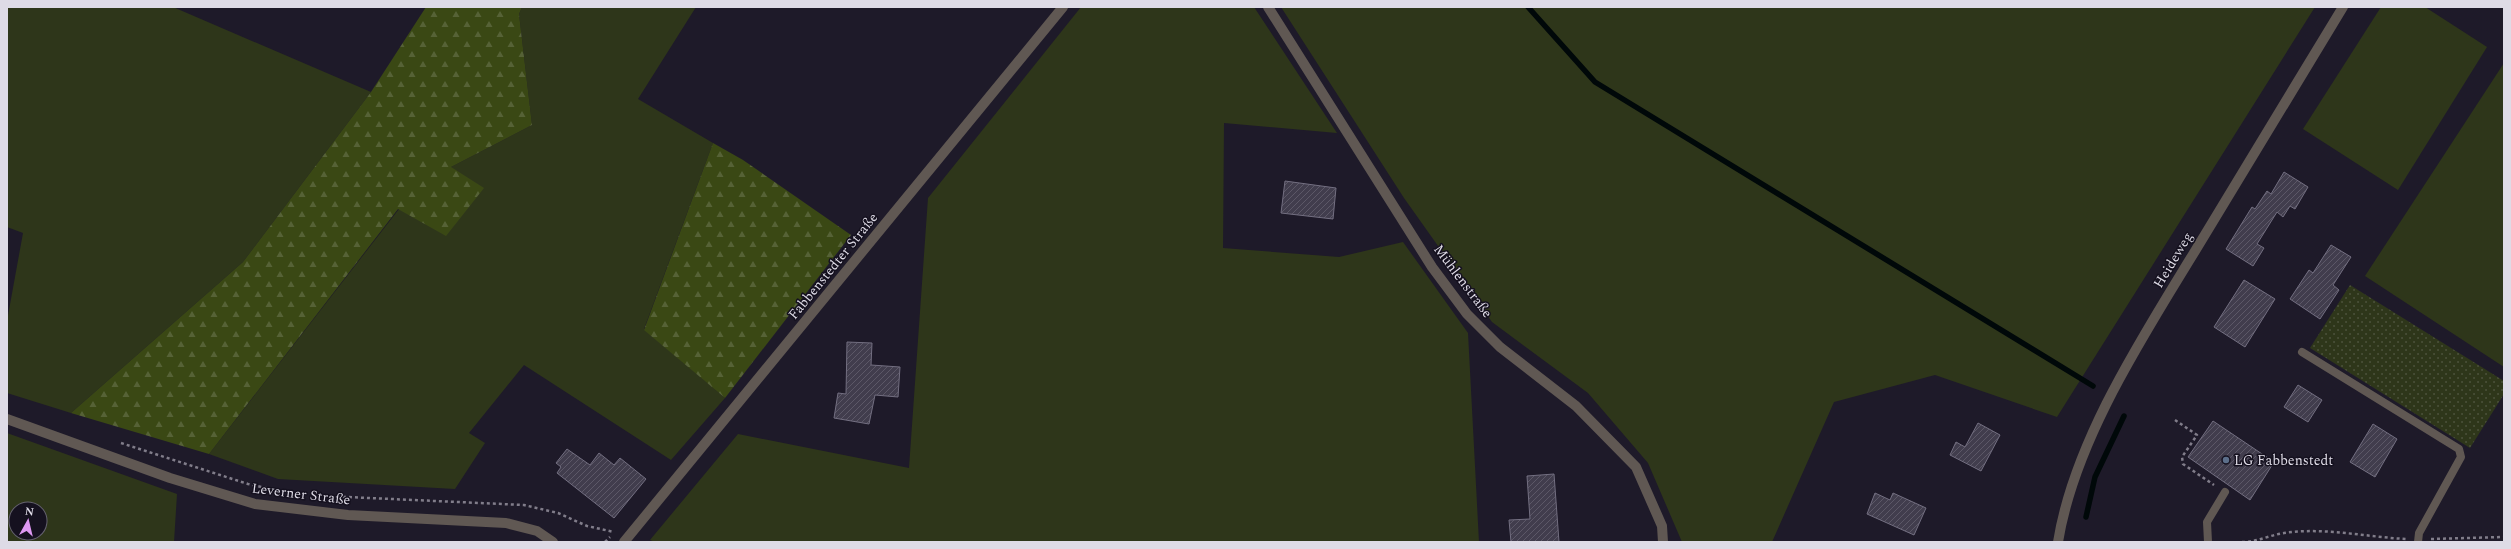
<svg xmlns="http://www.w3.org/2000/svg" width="2511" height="549" font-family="Spectral,serif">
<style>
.grass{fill:#2e361a;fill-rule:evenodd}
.forest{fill:url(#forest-firs)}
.park{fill:url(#park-dots)}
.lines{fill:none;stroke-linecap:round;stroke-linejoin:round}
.stream{stroke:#000809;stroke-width:5.5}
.building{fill:url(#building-hatch);stroke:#736f81}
.path{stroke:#817d8a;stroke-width:2.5;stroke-dasharray:3 3;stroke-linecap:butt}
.service{stroke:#605853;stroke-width:8}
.minor{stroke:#605853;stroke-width:10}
.tertiary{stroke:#605853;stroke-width:10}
.service-dot{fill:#5c6f8a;stroke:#15111f;stroke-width:1.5}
.labels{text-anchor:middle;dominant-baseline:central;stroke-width:3;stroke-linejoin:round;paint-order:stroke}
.street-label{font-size:14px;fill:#dedbe6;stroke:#15111f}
.poi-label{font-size:14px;fill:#dedbe6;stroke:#15111f;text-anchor:start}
</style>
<defs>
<pattern id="forest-firs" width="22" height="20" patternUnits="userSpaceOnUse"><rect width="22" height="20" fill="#3a4814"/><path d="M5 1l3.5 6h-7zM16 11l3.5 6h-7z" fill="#566236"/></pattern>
<pattern id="park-dots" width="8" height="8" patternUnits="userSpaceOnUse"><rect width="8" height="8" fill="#2e361a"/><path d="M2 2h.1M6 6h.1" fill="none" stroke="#4c523b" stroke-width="1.8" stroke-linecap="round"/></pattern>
<pattern id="building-hatch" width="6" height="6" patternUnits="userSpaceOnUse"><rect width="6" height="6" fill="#413d4d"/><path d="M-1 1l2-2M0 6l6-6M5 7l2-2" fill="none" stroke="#5c5867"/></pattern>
</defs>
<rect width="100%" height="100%" fill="#1e1a29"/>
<!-- grass -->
<g class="grass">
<polygon points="8,7 173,7 371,92 243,262 71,413 7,393 7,321 23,233 7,227"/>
<polygon points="522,7 696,7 638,99 713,143 644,329 725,398 671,460 524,365 469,433 485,443 455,489 278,479 209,454 399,209 451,167 532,125 519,14"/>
<polygon points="1081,7 1254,7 1337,133 1224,123 1223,248 1339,257 1403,242 1468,333 1479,542 655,542 650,540 738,434 909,468 928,198"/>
<polygon points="1281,7 2315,7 2057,417 1935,375 1834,402 1772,542 1682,542 1648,463 1588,393 1492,322 1404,198"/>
<polygon points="2381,7 2425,7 2487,47 2398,190 2303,129"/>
<polygon points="2504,63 2504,367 2365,276"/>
<path d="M 7,433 L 177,494 L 174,542 L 7,542 ZM 16,509 L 40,509 L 40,533 L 16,533 Z"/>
</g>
<!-- forest -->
<g class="forest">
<polygon points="426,7 522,7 519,14 532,125 451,167 484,188 446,236 398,209 209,454 71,413 243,262 371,92"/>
<polygon points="713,143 743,160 851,235 725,398 644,330"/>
</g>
<!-- park -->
<polygon class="park" points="2350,285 2504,381 2504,394 2470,448 2310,348"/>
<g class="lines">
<!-- stream -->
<g class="stream">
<polyline points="1528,7 1595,82 2093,386"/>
<polyline points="2086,517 2095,477 2124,416"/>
</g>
</g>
<!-- building -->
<g class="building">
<polygon points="2284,172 2308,187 2295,209 2290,206 2283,217 2277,212 2257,244 2264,248 2253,266 2226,249 2252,207 2255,209 2267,191 2271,194"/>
<polygon points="1285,181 1336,188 1333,219 1281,213"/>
<polygon points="2331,245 2351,257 2333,285 2339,290 2320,319 2290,299 2309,270 2313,273"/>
<polygon points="2244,280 2275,299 2245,347 2214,327"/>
<polygon points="847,342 872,343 871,365 900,367 898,397 875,395 869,424 834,418 838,393 846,394"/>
<polygon points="2298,385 2322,400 2308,422 2284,407"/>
<polygon points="2213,421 2274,462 2250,500 2188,457"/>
<polygon points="1978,423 2000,435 1981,471 1950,455 1956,442 1965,447"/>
<polygon points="2373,424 2397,439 2375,477 2350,462"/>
<polygon points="567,449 590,465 599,453 614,465 620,458 646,479 614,518 557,473 561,467 556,463"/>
<polygon points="1554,474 1559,542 1511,542 1509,520 1530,519 1527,476"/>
<polygon points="1875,493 1890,500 1893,493 1926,508 1914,535 1867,514"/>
</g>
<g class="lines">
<!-- path -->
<g class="path">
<polyline points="2175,420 2197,435 2182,457 2183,464 2214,485"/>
<polyline points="121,443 248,484 275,490"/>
<polyline points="325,496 524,505 558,513 587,526 614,532"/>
<polyline points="2431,539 2504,537"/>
<polyline points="605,542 610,537"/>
<path d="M 2242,542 C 2257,542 2270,535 2284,533 C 2324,527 2366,537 2406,539"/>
</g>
<!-- service -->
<g class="service">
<polyline points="2302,352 2459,449 2461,457 2419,533 2418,542"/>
<polyline points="2208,542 2207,522 2225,492"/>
</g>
<!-- minor -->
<g class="minor">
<polyline points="1268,7 1432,267 1467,314 1500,347 1576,406 1636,467 1662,526 1663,542"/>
<path d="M 2058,542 C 2074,443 2140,341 2192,256 C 2242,173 2292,90 2343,7"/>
</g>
<!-- tertiary -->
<g class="tertiary">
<polyline points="7,419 170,478 255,504 348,515 506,523 537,531 553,542"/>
<polyline points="624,542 1063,7"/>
</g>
</g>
<!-- markers -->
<circle class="service-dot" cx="2226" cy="460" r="4"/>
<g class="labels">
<!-- street labels -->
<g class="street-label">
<text transform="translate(2173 260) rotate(-59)">Heideweg</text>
<text transform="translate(833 266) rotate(-51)">Fabbenstedter Straße</text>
<text transform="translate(1463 281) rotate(53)">Mühlenstraße</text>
<text transform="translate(301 494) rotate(7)">Leverner Straße</text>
</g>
<!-- poi labels -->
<g class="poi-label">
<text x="2234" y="460">LG Fabbenstedt</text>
</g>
</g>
<!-- border -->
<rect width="2511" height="549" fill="none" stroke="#dedbe6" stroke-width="16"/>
<!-- north arrow -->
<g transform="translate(28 521) rotate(8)"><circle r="19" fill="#15111f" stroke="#65626f"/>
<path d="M0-3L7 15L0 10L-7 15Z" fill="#de98f2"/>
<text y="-6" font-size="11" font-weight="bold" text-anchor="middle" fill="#dedbe6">N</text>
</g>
</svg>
